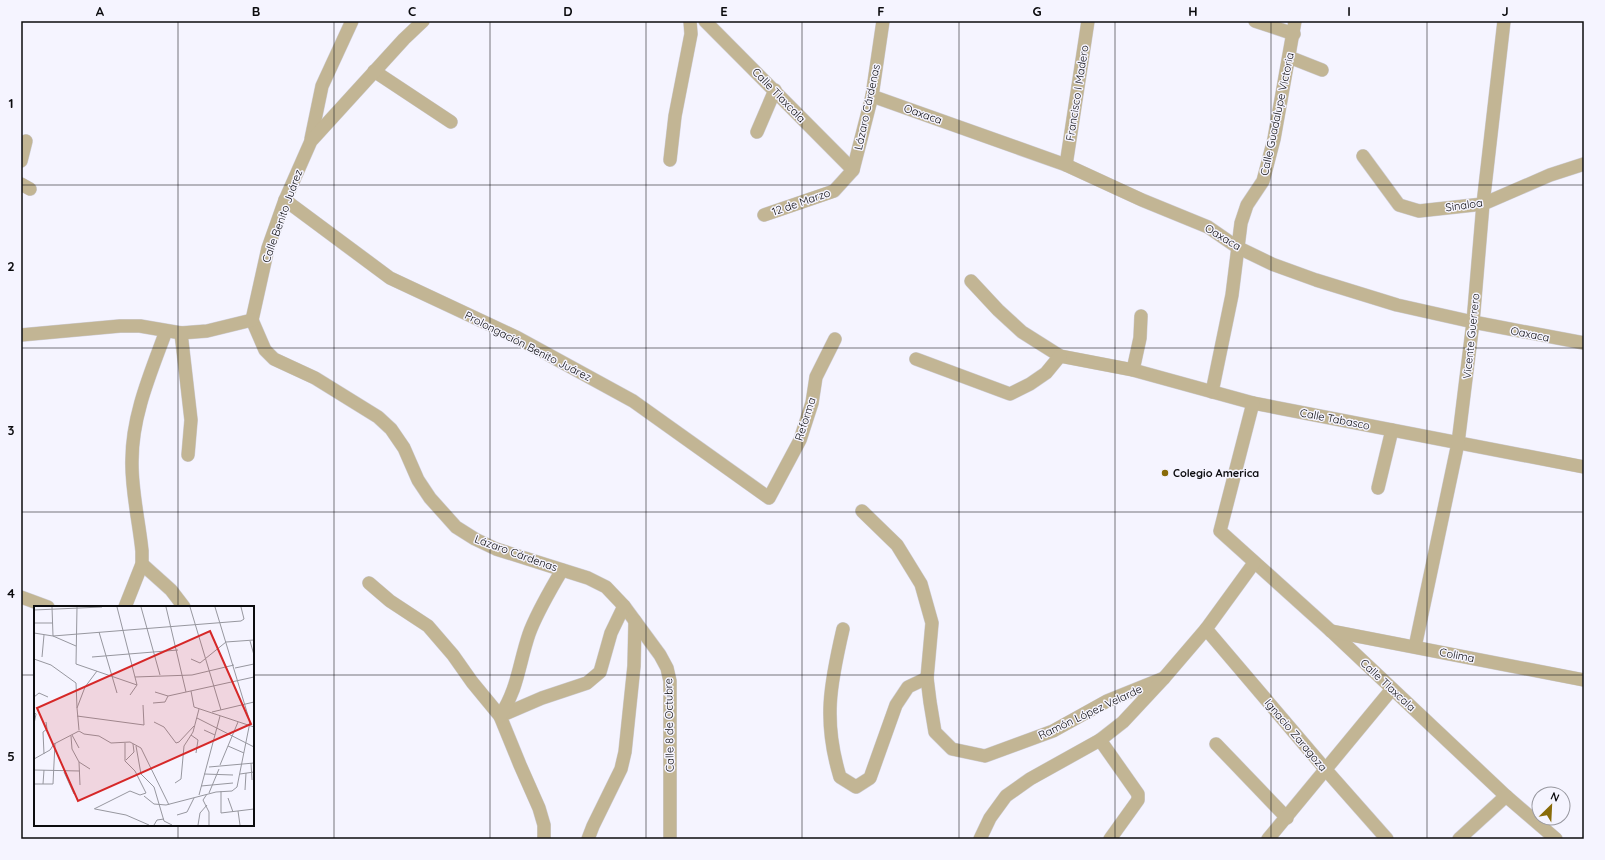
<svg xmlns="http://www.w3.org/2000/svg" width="1605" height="860" font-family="Quicksand,sans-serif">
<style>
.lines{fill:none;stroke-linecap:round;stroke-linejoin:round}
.minor-casing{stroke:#d0cfd8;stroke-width:14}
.minor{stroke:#c2b594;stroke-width:13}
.grid{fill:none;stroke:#0b0b0e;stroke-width:1;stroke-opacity:0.55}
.poi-dot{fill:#896b09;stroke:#f5f4ff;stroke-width:1.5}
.labels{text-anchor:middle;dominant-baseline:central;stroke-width:3;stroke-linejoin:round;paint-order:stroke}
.street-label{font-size:11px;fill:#0b0b0e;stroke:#f5f4ff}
.poi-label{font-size:11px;font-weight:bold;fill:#0b0b0e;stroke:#f5f4ff;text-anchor:start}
.inset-road{fill:none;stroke:#97979f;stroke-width:1}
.view{fill:#d62828;fill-opacity:0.15;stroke:#d62828;stroke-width:2}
.inset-edge{fill:none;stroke:#0b0b0e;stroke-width:2}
.neatline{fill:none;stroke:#0b0b0e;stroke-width:1.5}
.grid-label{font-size:13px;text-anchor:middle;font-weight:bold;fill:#0b0b0e}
</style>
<rect width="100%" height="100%" fill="#f5f4ff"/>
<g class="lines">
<!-- minor casing -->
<g class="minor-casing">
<g id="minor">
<polyline points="705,21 853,170"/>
<polyline points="1255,21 1294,34"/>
<polyline points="1289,57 1322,70"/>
<polyline points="374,71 451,122"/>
<polyline points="872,96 1066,165 1142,200 1208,227 1237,247 1272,264 1316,280 1397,305 1473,322 1584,343"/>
<polyline points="757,132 775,90"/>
<polyline points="311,139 322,86 352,21"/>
<polyline points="1363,156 1399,205 1419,211 1483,204 1550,175 1584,164"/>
<polyline points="670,160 675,116 691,34 690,21"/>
<polyline points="21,161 26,141"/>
<polyline points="1066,165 1088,21"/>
<polyline points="21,184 30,189"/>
<polyline points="285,200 390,278 516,337 633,401 769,498 800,440 812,403 816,377 835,339"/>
<polyline points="764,215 834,191 853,170 872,96 883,21"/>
<polyline points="971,281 998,310 1022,332 1060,356 1133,370 1253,403 1584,467"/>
<polyline points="252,320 265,350 274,359 315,378 378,417 391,429 404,448 418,480 430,498 456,527 475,539 496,549 588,578 606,587 624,606 660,655 667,668 670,681 670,839"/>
<polyline points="252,320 268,248 285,200 311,141 404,39 423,21"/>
<polyline points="181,333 191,420 188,455"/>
<polyline points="21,335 120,326 140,326 181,333 207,331 252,320"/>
<polyline points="916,359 1010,394 1030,384 1046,373 1060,356"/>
<polyline points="1133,370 1140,338 1141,316"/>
<polyline points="1212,392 1232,295 1241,223 1247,205 1263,181 1274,139 1295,21"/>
<polyline points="1253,403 1220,531 1331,631 1506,796 1556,839"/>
<polyline points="1378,488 1392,430"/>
<polyline points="862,511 897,545 921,584 932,623 927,678 930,702 935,732 952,749 985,756 1053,731 1107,701 1164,678"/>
<polyline points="142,564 171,590 184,607"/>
<polyline points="369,583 390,601 428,626 453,655 472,682 500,716 520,765 539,808 544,825 544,839"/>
<polyline points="21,597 48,607"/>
<path d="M 125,607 L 142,564 L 142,551 C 139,521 131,489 132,460 C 132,415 151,372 166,331"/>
<path d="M 843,629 C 830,685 823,721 840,777 L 856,787 L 870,778 L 896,705 L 908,687 L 927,678"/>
<polyline points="1206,629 1326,770 1387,839"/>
<polyline points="1331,631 1584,680"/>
<polyline points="1415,647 1458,443 1473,322 1483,204 1504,21"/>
<polyline points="500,716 542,698 587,683 600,672 611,633 624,606"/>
<path d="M 500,716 C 518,689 519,663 529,634 C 537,612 550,591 562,570"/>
<polyline points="1100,740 1138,794 1138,800 1110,839"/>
<polyline points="1216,744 1287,818"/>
<polyline points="588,839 593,826 621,769 625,752 634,666 635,621"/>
<polyline points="980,839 990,818 1006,796 1030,779 1100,740 1123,722 1164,678 1206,629 1254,563"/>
<polyline points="1268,839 1392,689"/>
<polyline points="1459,839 1506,796"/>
</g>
</g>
<!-- minor -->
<use href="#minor" class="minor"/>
</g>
<!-- grid -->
<path class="grid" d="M 178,21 L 178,607M 334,21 L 334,839M 490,21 L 490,839M 646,21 L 646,839M 802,21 L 802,839M 959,21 L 959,839M 1115,21 L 1115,839M 1271,21 L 1271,839M 1427,21 L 1427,839M 21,185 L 1584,185M 21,348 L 1584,348M 21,512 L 1584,512M 21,675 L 35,675M 253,675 L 1584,675M 178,825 L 178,839"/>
<!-- markers -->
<circle class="poi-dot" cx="1165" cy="473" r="4"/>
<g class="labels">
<!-- street labels -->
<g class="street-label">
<text transform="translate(1077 93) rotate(-81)">Francisco I Madero</text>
<text transform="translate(779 95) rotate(46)">Calle Tlaxcala</text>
<text transform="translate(867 107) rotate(-78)">Lázaro Cárdenas</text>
<text transform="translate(923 114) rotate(19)">Oaxaca</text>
<text transform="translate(1277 114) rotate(-78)">Calle Guadalupe Victoria</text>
<text transform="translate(801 202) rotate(-19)">12 de Marzo</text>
<text transform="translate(1464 205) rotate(-8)">Sinaloa</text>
<text transform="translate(282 216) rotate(-70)">Calle Benito Juárez</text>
<text transform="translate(1223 237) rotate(31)">Oaxaca</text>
<text transform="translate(1530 334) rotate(11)">Oaxaca</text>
<text transform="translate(1471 336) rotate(-84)">Vicente Guerrero</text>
<text transform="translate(528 346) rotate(27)">Prolongación Benito Juárez</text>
<text transform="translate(805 419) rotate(-72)">Reforma</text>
<text transform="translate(1335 419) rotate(11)">Calle Tabasco</text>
<text transform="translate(516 553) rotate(20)">Lázaro Cárdenas</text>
<text transform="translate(1457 655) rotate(11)">Colima</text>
<text transform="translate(1388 685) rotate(43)">Calle Tlaxcala</text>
<text transform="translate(1090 712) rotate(-25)">Ramón López Velarde</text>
<text transform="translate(669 725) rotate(-91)">Calle 8 de Octubre</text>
<text transform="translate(1296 735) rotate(50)">Ignacio Zaragoza</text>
</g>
<!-- poi labels -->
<g class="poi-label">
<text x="1173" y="473">Colegio America</text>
</g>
</g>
<!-- overview -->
<g transform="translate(34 606)">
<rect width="220" height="220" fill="#f5f4ff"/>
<path class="inset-road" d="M 18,1 L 19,30 L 42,40M 43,1 L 42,58 L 103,79M 83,1 L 103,79M 107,1 L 126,69M 132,1 L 152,86M 156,1 L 187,104M 0,4 L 68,1M 0,17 L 19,17M 65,26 L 83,87M 0,27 L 19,30 L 207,15 L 210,13 L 207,1M 216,35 L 220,49M 8,51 L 10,29M 58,51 L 144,44M 0,53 L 17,59 L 42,77 L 43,102M 157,53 L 166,57 L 192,36 L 220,34M 201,62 L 220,58M 101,71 L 158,69 L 200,59M 157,85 L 160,101 L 220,121M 121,86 L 134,90 L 220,71M 96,89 L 103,79M 0,91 L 5,87 L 14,91M 119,97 L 131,96 L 134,90M 0,106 L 2,108 L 0,118M 178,106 L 220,96M 43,110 L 110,119 L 109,99M 163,112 L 220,141M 120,116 L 130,121 L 142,137 L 145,136 L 160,120M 45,124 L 43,102 L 51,81 L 63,65M 170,124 L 181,129M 45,125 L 50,128 L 65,130 L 77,137 L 96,136 L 107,142 L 135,199M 38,129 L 45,142M 157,129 L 164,134 L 162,147M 37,130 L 38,143 L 45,156 L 46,179M 102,140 L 107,168 L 120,181 L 130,215 L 138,219M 194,140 L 210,147M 10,148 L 9,126 L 13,123 L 12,116M 0,153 L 16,144 L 20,138 L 45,125M 92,154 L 100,146 L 99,138M 45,156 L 56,163M 217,157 L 218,174M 186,159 L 204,116M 175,161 L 220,157M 0,164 L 46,165M 30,166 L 40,188M 170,168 L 199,169M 206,168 L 220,166M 141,177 L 147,173 L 150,140 L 159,126 L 165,103M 0,178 L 19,178 L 21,137M 9,178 L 10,164M 167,180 L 199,177M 211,184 L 212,167M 187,185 L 187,207 L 220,203M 175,187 L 185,163M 173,188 L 169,194 L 175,206 L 175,219M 165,189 L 186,110M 110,190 L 120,198 L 132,199 L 182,186 L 198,185 L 203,181 L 216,116 L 181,1M 194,192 L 199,206M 60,203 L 96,185 L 106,189 L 112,187 L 101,165 L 91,155 L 91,137M 61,203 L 92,209 L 115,219M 204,205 L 206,219M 143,209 L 153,206 L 160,192M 120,219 L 123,214 L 130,213M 164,219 L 166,207 L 173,199"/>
<path class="view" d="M 176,25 L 217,118 L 44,195 L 3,102 Z"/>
<rect width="220" height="220" class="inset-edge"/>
</g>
<!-- border -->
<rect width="1605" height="860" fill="none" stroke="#f5f4ff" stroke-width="44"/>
<!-- north arrow -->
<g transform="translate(1551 806) rotate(24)"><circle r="19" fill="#f5f4ff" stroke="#97979f"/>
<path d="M0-3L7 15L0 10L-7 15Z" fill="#896b09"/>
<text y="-6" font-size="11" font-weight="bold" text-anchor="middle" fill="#0b0b0e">N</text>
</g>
<rect x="22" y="22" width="1561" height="816" class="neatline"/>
<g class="grid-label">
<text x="100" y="16">A</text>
<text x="256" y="16">B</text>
<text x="412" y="16">C</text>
<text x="568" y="16">D</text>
<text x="724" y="16">E</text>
<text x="881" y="16">F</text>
<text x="1037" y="16">G</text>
<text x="1193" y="16">H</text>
<text x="1349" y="16">I</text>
<text x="1505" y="16">J</text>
<text x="11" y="108">1</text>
<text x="11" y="271">2</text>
<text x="11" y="435">3</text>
<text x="11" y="598">4</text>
<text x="11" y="761">5</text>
</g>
</svg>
